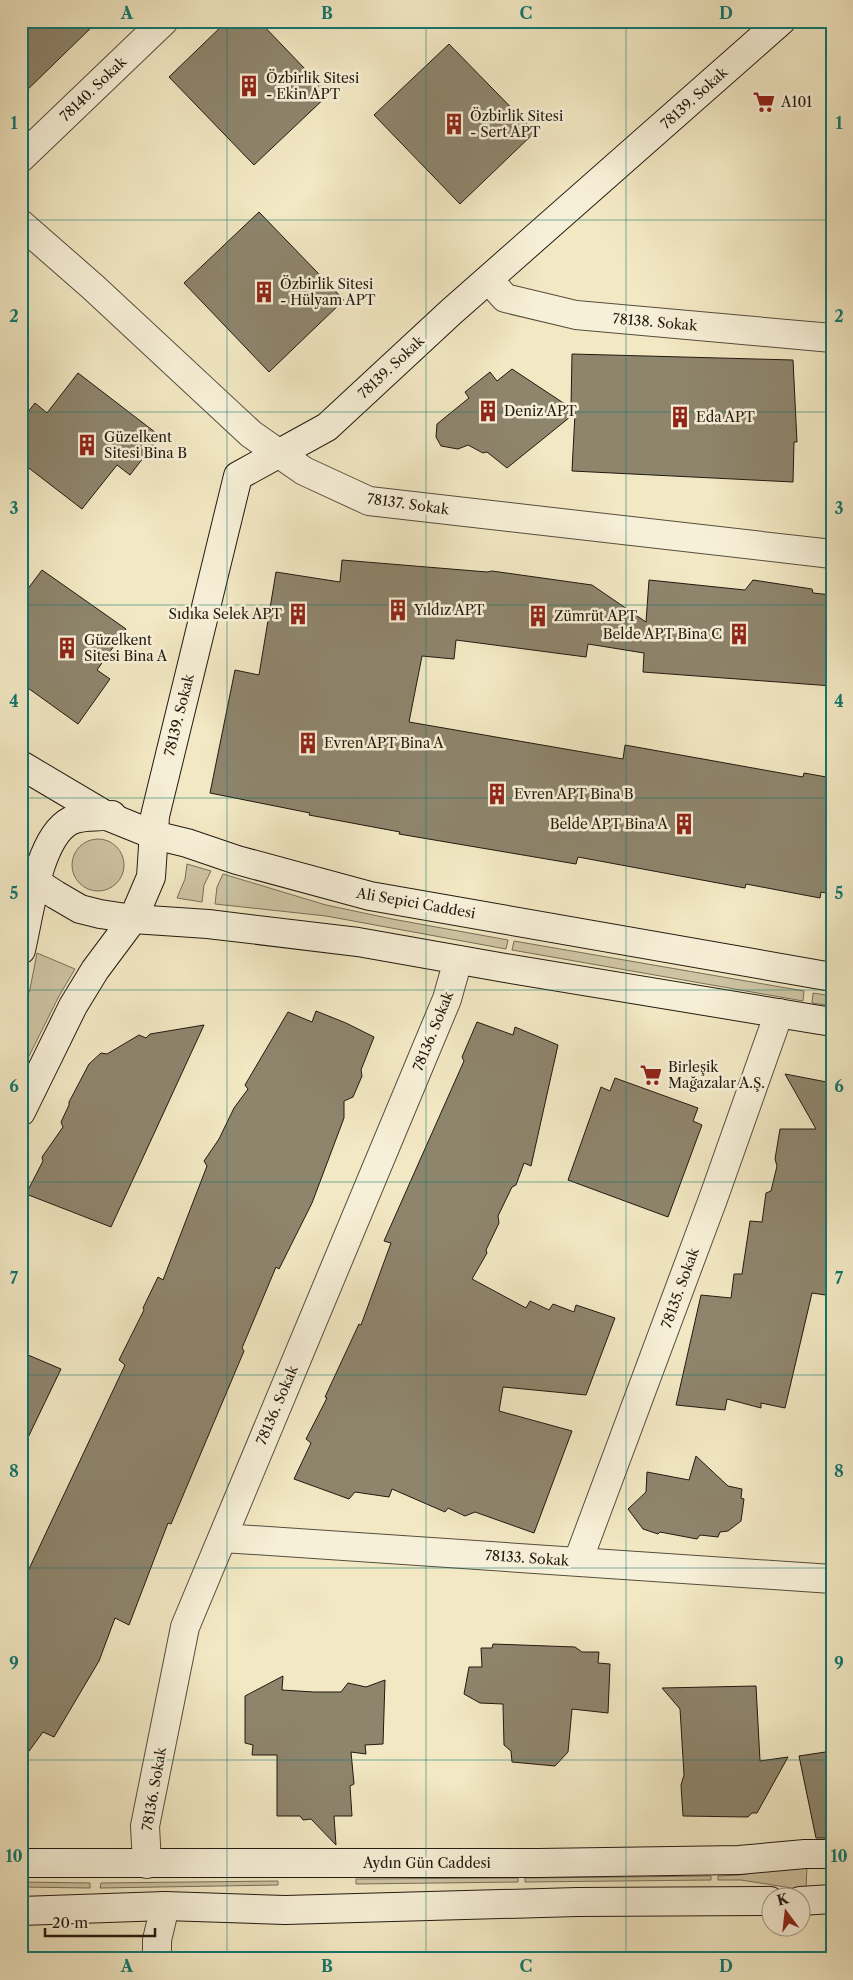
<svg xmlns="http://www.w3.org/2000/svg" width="853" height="1980" font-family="'Libre Caslon Text',serif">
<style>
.green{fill:#cfc5a4;stroke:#786f5a}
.building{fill:#8e856d;stroke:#22190f}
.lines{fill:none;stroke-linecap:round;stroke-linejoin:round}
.minor-casing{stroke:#564d3c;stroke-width:30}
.secondary-casing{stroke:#22190f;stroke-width:30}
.minor{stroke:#f7f0d8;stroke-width:28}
.secondary{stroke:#f7f0d8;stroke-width:28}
.grid{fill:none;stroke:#0f766e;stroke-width:1;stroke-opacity:0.55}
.labels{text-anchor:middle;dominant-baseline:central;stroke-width:5;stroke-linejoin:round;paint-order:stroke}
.poi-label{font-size:14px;fill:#22190f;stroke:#f7f0d8;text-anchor:start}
.street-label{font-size:14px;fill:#22190f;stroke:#f7f0d8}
.neatline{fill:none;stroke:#0f766e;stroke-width:2}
.grid-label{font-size:16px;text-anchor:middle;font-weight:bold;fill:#0f766e}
</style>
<rect width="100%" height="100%" fill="#f2e8c3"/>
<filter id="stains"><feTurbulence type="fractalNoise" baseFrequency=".004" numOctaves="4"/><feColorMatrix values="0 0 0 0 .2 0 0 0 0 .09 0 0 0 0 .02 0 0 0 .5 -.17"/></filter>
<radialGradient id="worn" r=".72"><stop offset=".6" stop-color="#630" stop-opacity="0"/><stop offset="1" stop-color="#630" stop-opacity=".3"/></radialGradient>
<!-- green -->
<g class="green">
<circle cx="98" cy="865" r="26"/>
<polygon points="187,864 211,871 204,885 202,902 177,898 185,879"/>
<polygon points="223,874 326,905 392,919 508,940 506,949 326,916 215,904 217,887"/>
<polygon points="514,941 804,991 803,1001 512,950"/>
<polygon points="37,953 75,969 59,996 21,1072 21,1017 30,989"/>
<polygon points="813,993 832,996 832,1006 812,1003"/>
<polygon points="805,1864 807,1866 806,1889 804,1890 741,1880 718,1880 718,1876 740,1875"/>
<polygon points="711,1876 711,1880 525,1882 525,1878"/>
<polygon points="518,1878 518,1882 356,1884 356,1879"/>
<polygon points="278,1881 278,1885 100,1888 101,1883"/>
<polygon points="21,1882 90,1883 90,1888 21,1887"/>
</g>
<!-- building -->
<g class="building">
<polygon points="21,21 98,21 21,96"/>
<polygon points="227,21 259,21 329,94 254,165 169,77"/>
<polygon points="449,44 535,132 460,204 374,115"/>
<polygon points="259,212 344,300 269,372 184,283"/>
<polygon points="572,354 793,360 797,442 794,442 793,482 572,471 575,413 507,468 487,452 483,453 468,445 458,449 441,446 436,437 437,424 469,398 465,392 490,372 497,381 512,369 571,408"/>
<polygon points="78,373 160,436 130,475 117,465 82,509 21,462 21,421 35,403 47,413"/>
<polygon points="342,560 487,572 492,571 592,585 646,622 649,580 745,590 753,580 812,589 813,593 832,595 832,686 643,672 644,653 588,644 586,657 456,640 454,659 422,656 409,722 623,759 625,745 803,777 804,773 832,778 832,894 821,892 820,898 746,884 745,888 578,857 576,864 399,834 400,832 309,815 310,813 210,793 235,670 259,675 276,572 340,582"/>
<polygon points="42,570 126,629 97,670 110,679 78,724 21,683 21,598"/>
<polygon points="316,1011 346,1023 374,1037 361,1070 362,1076 353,1097 344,1101 344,1118 312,1203 279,1269 276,1267 242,1348 244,1351 171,1524 168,1523 129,1625 115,1618 99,1661 54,1737 43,1732 21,1762 21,1586 125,1365 119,1360 144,1310 143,1308 158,1277 163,1280 207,1166 204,1161 219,1139 234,1108 248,1089 245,1085 288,1012 312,1022"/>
<polygon points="477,1022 513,1035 515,1027 558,1045 531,1166 524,1163 516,1185 512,1187 498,1216 499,1223 486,1250 487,1253 472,1279 526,1308 530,1301 549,1310 553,1304 574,1312 576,1305 615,1318 586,1395 503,1387 499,1411 572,1431 534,1533 475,1512 465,1516 448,1508 445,1512 392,1489 389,1497 355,1492 349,1499 294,1479 311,1443 306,1439 327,1398 325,1397 359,1324 361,1325 391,1243 384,1241 464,1061 462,1057"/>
<polygon points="204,1025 111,1227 26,1194 43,1161 42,1157 63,1127 61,1122 69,1105 69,1102 89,1064 101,1053 107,1054 139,1035 146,1038 150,1034"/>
<polygon points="785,1074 832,1083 832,1296 812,1293 785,1408 761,1403 761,1408 727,1399 725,1410 676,1405 701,1295 731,1298 734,1274 742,1274 750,1221 762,1222 766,1193 771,1191 777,1166 775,1159 780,1129 816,1129"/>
<polygon points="615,1078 698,1108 693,1121 702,1125 668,1217 568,1180 601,1087 610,1091"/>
<polygon points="21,1352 61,1369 21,1452"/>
<polygon points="696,1456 728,1486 742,1489 741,1498 744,1499 741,1521 728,1531 720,1532 718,1537 700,1535 697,1539 660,1532 658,1534 643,1529 628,1509 646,1492 647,1472 689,1480"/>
<polygon points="493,1644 575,1647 582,1652 599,1652 598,1663 610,1664 608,1713 572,1709 568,1752 555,1766 512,1762 511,1751 504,1745 503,1704 480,1703 464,1694 469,1667 482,1667 481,1648 492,1648"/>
<polygon points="283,1676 282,1690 314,1692 341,1692 348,1683 366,1687 385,1680 383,1744 365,1745 366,1754 351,1752 354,1784 350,1786 352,1816 334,1816 336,1845 311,1819 303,1820 300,1816 277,1816 277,1755 252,1755 253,1745 245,1743 245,1696"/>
<polygon points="756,1686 760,1761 788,1757 757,1813 752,1813 748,1817 683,1816 681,1785 684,1775 680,1709 662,1688"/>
<polygon points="832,1751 832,1838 816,1838 799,1756"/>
</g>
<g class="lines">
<!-- minor casing -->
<g class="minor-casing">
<g id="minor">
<polyline points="21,158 164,21"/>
<polyline points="21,224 93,287 251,434 304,471 369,501 832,554"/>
<polyline points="489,280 505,298 576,315 832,338"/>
<polyline points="223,1538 832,1579"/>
<polyline points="578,1561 713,1199 779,1013"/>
<polyline points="147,1864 145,1826 185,1627 447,999 458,960"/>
<polyline points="157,1959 157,1940 165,1906"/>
</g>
</g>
<!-- secondary casing -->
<g class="secondary-casing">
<g id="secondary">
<polyline points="21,765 107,816 154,835 187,843 237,860 370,896 832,977"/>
<polyline points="21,868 36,882 56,895 80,909 100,914 133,919 208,924 358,942 505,968 832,1022"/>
<path d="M 21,950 C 29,917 38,838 70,821 C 83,814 99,818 112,815"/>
<polyline points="21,1112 73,1006 95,970 133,919 151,877 155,816 238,476 327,427 451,312 781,21"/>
<polyline points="21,1863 539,1863 739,1860 805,1854 832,1854"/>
<polyline points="800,1901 832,1899"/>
<polyline points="21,1911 165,1906 285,1910 577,1902 770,1901"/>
</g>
</g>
<!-- minor -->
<use href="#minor" class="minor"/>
<!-- secondary -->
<use href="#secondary" class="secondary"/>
</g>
<!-- grid -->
<path class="grid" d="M 227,21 L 227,1959M 426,21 L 426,1959M 626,21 L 626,1959M 21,220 L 832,220M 21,412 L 832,412M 21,605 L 832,605M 21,798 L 832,798M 21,990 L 832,990M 21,1182 L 832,1182M 21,1375 L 832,1375M 21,1568 L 832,1568M 21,1760 L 832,1760"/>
<!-- icons -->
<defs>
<g id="building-bare" transform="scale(1.725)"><path d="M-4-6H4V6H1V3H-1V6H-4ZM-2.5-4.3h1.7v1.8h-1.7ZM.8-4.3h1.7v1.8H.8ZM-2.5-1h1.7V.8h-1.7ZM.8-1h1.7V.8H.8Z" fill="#8f2418" stroke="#f7f0d8" stroke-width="2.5" paint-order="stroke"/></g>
<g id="supermarket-bare" transform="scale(1.725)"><path d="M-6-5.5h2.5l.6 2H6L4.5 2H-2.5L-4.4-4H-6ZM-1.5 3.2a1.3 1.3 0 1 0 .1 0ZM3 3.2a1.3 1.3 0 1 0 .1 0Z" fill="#8f2418" stroke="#f7f0d8" stroke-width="2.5" paint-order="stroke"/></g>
</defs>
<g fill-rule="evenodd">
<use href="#building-bare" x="249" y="86"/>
<use href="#supermarket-bare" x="764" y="102"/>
<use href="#building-bare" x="454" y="124"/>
<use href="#building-bare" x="264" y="292"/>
<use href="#building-bare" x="488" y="411"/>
<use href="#building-bare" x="680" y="417"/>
<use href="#building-bare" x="87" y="445"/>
<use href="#building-bare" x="398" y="610"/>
<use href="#building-bare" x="298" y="614"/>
<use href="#building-bare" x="538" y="616"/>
<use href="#building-bare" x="739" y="634"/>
<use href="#building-bare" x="67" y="648"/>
<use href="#building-bare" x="308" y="743"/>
<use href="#building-bare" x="497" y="794"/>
<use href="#building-bare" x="684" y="824"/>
<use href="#supermarket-bare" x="651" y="1075"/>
</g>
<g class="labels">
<!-- poi labels -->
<g class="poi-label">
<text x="266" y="78">Özbirlik Sitesi<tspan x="266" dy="16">- Ekin APT</tspan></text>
<text x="781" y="102">A101</text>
<text x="470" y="116">Özbirlik Sitesi<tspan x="470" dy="16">- Sert APT</tspan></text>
<text x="280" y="284">Özbirlik Sitesi<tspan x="280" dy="16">- Hülyam APT</tspan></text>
<text x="504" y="411">Deniz APT</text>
<text x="696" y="417">Eda APT</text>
<text x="104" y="437">Güzelkent<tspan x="104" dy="16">Sitesi Bina B</tspan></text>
<text x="414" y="610">Yıldız APT</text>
<text x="282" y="614" text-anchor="end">Sıdıka Selek APT</text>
<text x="554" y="616">Zümrüt APT</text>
<text x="722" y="634" text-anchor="end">Belde APT Bina C</text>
<text x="84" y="640">Güzelkent<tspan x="84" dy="16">Sitesi Bina A</tspan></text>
<text x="324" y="743">Evren APT Bina A</text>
<text x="514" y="794">Evren APT Bina B</text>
<text x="668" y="824" text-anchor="end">Belde APT Bina A</text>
<text x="668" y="1067">Birleşik<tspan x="668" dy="16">Mağazalar A.Ş.</tspan></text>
</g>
<!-- street labels -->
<g class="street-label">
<text transform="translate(93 89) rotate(-44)">78140. Sokak</text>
<text transform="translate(694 98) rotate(-42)">78139. Sokak</text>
<text transform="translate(655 322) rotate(5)">78138. Sokak</text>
<text transform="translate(391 367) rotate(-43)">78139. Sokak</text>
<text transform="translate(408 504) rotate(8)">78137. Sokak</text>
<text transform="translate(179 715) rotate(-76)">78139. Sokak</text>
<text transform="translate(416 903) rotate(10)">Ali Sepici Caddesi</text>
<text transform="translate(433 1031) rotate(-68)">78136. Sokak</text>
<text transform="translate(680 1288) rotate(-70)">78135. Sokak</text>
<text transform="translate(277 1405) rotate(-67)">78136. Sokak</text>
<text transform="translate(527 1558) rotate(4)">78133. Sokak</text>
<text transform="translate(154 1789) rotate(-80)">78136. Sokak</text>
<text x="427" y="1863">Aydın Gün Caddesi</text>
</g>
</g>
<!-- margin -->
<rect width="853" height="1980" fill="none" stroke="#f2e8c3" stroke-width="55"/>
<!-- north arrow -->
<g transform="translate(786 1912) rotate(345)"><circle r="24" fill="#f7f0d8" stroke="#a29a88"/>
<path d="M0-4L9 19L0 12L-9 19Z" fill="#8f2418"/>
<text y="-8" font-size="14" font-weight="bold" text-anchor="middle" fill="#22190f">K</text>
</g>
<!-- scale -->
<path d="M45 1928v8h110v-8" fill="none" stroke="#22190f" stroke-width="2.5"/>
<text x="52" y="1928" font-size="15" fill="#22190f" stroke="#f7f0d8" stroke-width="4" paint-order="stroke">20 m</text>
<rect x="28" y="28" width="798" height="1924" class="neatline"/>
<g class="grid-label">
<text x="127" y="19">A</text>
<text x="327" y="19">B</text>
<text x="526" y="19">C</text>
<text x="726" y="19">D</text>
<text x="14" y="129">1</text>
<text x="839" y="129">1</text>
<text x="14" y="322">2</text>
<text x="839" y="322">2</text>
<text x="14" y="514">3</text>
<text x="839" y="514">3</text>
<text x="14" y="707">4</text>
<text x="839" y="707">4</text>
<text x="14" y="899">5</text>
<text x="839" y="899">5</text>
<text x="14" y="1092">6</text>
<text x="839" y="1092">6</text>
<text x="14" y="1284">7</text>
<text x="839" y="1284">7</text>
<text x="14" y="1477">8</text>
<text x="839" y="1477">8</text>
<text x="14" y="1669">9</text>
<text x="839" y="1669">9</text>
<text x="14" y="1862">10</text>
<text x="839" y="1862">10</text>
<text x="127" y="1972">A</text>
<text x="327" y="1972">B</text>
<text x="526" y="1972">C</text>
<text x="726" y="1972">D</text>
</g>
<rect width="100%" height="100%" filter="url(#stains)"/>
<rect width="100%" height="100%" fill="url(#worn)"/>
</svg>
